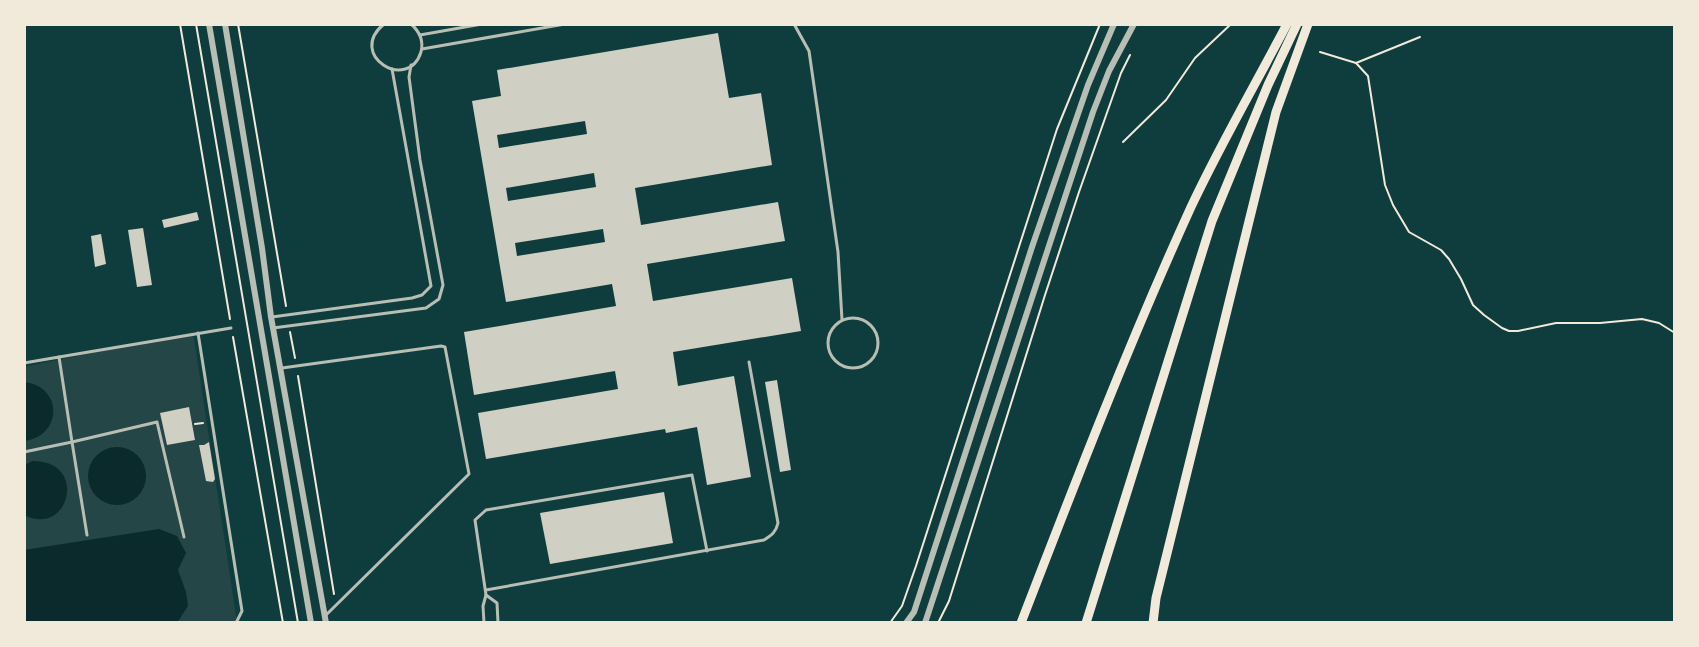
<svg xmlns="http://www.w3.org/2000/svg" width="1699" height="647" font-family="'IBM Plex Sans',sans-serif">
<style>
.green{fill:#244646}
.water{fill:#0a2a2b}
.building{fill:#cfcfc3;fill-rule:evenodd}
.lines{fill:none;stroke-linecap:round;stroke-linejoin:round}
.path{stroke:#f1e9da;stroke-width:2}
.service{stroke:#b8beb3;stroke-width:3}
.minor{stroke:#b8beb3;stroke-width:6}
.trunk{stroke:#f1e9da;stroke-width:9}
</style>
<rect width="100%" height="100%" fill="#0f3d3e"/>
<!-- green -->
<polygon class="green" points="193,332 237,622 24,623 24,367"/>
<!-- water -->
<g class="water">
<path d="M 24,382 C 63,386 63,436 24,441 Z"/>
<circle cx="117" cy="476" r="29"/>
<path d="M 33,461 C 89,461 69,538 24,515 L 24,465 Z"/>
<polygon points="159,529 177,536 186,553 178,570 186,592 188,606 177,623 24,623 24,550"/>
</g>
<!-- building -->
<g class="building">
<path d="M 718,33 L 729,98 L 761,93 L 772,165 L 635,188 L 641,225 L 778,202 L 785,241 L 647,264 L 653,301 L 792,278 L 801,331 L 673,352 L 678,386 L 734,376 L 751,477 L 707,485 L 697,427 L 666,433 L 665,429 L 486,459 L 478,413 L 618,389 L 615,371 L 474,395 L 464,332 L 616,306 L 612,284 L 506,302 L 472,101 L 501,96 L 497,70 ZM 585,121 L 587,134 L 499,148 L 497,135 ZM 594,173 L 596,187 L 508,201 L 506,188 ZM 603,229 L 605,242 L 517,256 L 515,243 Z"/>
<polygon points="197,212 199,220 164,228 162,220"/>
<polygon points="143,228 152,285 137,287 128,230"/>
<polygon points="101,234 106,264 95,267 91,236"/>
<polygon points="777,380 791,470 780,472 765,382"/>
<polygon points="189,407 195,440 167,445 160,413"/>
<polygon points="209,442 215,479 213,482 206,481 199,445 204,445"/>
<polygon points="664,492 673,543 550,564 540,513"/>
</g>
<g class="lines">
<!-- path -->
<g class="path">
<polyline points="180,24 230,319"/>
<polyline points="196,24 298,623"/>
<polyline points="238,24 286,306"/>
<polyline points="1261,24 1262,25"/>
<polyline points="1320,52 1356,63 1420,37"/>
<polyline points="1356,63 1368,76 1385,185 1393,205 1409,232 1441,250 1449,259 1461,279 1473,305 1484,315 1502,328 1509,331 1518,331 1556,323 1600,323 1642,319 1659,323 1675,333"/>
<polyline points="1123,142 1166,100 1195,58 1231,24"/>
<polyline points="290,332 295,358"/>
<polyline points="233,337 283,623"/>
<polyline points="298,376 334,594"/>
<polyline points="195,424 203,423"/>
<polyline points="890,623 902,606 916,566 1057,129 1100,24"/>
<polyline points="938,623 949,601 1045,295 1079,192 1121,73 1130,55"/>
</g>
<!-- service -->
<g class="service">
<path d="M 384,24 C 346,55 408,93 421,52 C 424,40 419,31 411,24"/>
<polyline points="794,24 809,51 838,252 842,320"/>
<polyline points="420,35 482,24"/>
<polyline points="422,49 565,24"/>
<polyline points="272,317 412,298 422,295 431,286 392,69"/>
<circle cx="853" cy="343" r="25"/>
<polyline points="273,328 426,308 439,299 443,285 420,160 409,77 411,65"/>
<polyline points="198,333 242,611 236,623"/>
<polyline points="59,357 231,328"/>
<polyline points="24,363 59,357 72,442 24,452"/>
<polyline points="282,368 441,346 445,347 469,474 325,616"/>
<polyline points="87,535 72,442 157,422 184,537"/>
<path d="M 486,590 L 764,540 C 772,535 776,532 778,523 L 749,362"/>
<polyline points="486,595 475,520 486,510 692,475 707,551"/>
<polyline points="484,623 483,606 486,595 497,603 498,623"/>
</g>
<!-- minor -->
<g class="minor">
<polyline points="209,24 311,623"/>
<polyline points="225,24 262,248 271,317 326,623"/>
<polyline points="906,623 914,612 1032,247 1088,85 1114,24"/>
<polyline points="925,623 1093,112 1109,71 1134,24"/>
</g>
<!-- trunk -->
<g class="trunk">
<path d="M 1021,623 C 1075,483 1129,343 1191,207 C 1220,145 1255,85 1287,24"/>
<polyline points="1086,623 1212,221 1268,85 1297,24"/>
<polyline points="1153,623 1156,598 1276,112 1308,24"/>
</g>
</g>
<!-- border -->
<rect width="1699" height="647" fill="none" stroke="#f1e9da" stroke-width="52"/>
</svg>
